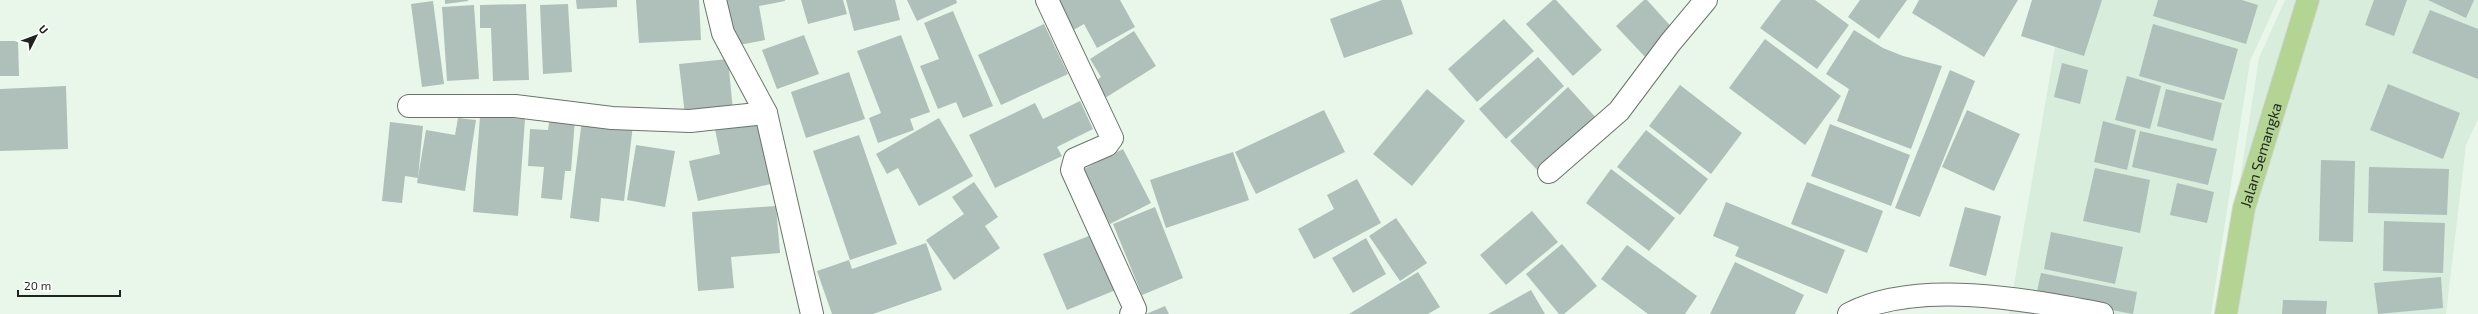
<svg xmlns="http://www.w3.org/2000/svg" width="2478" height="314" font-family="'Exo 2',sans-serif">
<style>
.built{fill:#d8eddc}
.building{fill:#aec0b9}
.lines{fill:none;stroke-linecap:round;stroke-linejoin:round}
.minor-casing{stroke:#69756b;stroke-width:24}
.major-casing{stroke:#d7d8d7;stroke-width:24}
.minor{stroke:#fff;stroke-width:22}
.major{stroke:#b4d493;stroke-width:22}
.labels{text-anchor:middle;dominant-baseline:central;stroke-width:4;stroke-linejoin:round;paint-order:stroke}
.street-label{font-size:15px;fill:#1f2420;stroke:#fff}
</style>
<rect width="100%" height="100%" fill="#e9f7eb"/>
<!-- built -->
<g class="built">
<polygon points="2063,0 2278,0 2250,61 2211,314 2009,314"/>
<polygon points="2285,0 2478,0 2478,119 2466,145 2446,314 2219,314 2259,58"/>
</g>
<!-- building -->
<g class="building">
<polygon points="445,0 468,0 468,1 445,4"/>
<polygon points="576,0 617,0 617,7 577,9"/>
<polygon points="636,0 699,0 701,40 639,43"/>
<polygon points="726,0 785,0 785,1 759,6 765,40 734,46"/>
<polygon points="801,0 843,0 847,14 808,24"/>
<polygon points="846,0 895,0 900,20 854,31"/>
<polygon points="907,0 956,0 957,3 917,21"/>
<polygon points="1053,0 1120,0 1135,27 1097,48 1084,24 1070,32"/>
<polygon points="1382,0 1401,0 1413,34 1344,58 1330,19"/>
<polygon points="1553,0 1556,0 1602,50 1573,76 1526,24"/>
<polygon points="1644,0 1647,0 1676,32 1647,59 1616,26"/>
<polygon points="1781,0 1815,0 1849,25 1817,69 1760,28"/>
<polygon points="1860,0 1907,0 1879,39 1848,17"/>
<polygon points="1919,0 2018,0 1984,57 1912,13"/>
<polygon points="2032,0 2102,0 2084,56 2021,36"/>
<polygon points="2158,0 2242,0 2258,5 2246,44 2153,16"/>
<polygon points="2374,0 2407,0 2394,36 2365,25"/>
<polygon points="2428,0 2474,0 2466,18"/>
<polygon points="433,1 444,84 422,87 411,4"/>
<polygon points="526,4 529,80 493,81 491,28 480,28 480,5"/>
<polygon points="568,4 572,72 543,74 540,5"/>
<polygon points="474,5 479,79 447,81 442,7"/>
<polygon points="2430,10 2478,29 2478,79 2412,53"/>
<polygon points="953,11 993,106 963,118 956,102 938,109 920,66 939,59 924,23"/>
<polygon points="1504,19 1534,51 1477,102 1448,69"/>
<polygon points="1044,24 1068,74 1001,105 978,55"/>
<polygon points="2153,24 2238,49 2224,100 2139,76"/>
<polygon points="1854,30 1883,48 1903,56 1942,66 1911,149 1837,121 1849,89 1826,74"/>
<polygon points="1134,31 1156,66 1102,100 1092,84 1101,77 1090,59"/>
<polygon points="804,35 819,74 777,89 762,50"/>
<polygon points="901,35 930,112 910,119 914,130 878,143 869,118 881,113 857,51"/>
<polygon points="1765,39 1841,96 1805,145 1729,88"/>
<polygon points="0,41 18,41 19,76 0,76"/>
<polygon points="1538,57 1564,86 1506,139 1479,109"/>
<polygon points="728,59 733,111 685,115 679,64"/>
<polygon points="2062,63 2088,70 2080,104 2054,97"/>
<polygon points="1950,70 1975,81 1920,217 1895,208"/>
<polygon points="849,72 865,119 806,138 791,92"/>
<polygon points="2127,76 2161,86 2150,129 2115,120"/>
<polygon points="2388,84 2460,113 2443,159 2370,130"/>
<polygon points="1680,85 1742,133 1711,174 1649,126"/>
<polygon points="66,86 68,149 0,151 0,89"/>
<polygon points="1568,87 1599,121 1541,174 1510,141"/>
<polygon points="1427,89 1465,121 1412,186 1373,154"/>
<polygon points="2166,89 2222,103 2213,141 2157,126"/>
<polygon points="1080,101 1093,129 1057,147 1062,156 995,188 969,135 1035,103 1043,119"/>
<polygon points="1324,110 1345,152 1256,194 1235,152"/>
<polygon points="1967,110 2020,134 1994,191 1942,167"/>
<polygon points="480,116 525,119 518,216 473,212"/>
<polygon points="550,116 575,119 571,171 565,171 562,200 541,198 544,167 528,166 530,129 548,130"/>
<polygon points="458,118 476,120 465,191 417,183 426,130 455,135"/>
<polygon points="939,118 973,176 919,206 898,168 887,174 876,154"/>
<polygon points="582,119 633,125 624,201 601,198 599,222 570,218"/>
<polygon points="761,119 775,183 698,201 689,161 720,154 715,129"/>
<polygon points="2103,121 2136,130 2127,170 2094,162"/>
<polygon points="390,122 423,126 418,178 405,176 402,203 382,201"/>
<polygon points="1830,124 1910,155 1891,206 1811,176"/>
<polygon points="1646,130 1708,179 1680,215 1617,167"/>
<polygon points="2140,131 2217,149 2208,185 2132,167"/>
<polygon points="859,135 897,244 850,260 813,151"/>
<polygon points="636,145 675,151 665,207 627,200"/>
<polygon points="1123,149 1151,203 1110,224 1082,170"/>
<polygon points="1233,152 1249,200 1166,228 1150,180"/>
<polygon points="2321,160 2355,161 2353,242 2319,241"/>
<polygon points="2369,167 2449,169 2447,215 2368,213"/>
<polygon points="2095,168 2150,180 2140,233 2083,221"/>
<polygon points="1611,169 1675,218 1649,251 1586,203"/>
<polygon points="1357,179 1381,223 1314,259 1298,229 1334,209 1327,195"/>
<polygon points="974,182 998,217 985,226 1000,248 954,280 926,240 964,214 952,197"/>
<polygon points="1807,182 1883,211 1867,253 1791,224"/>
<polygon points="2177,183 2214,192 2207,223 2170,215"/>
<polygon points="1726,202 1845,250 1827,294 1735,256 1739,247 1713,236"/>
<polygon points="776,206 780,253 731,257 734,288 698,291 692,212"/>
<polygon points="1155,207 1183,278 1142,295 1113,224"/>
<polygon points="1965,207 2001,216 1986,276 1949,266"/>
<polygon points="1532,211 1558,242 1506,285 1480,255"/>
<polygon points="1396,218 1427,263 1400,281 1369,236"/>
<polygon points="2384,221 2445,223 2443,273 2383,271"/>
<polygon points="1099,232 1123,287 1067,310 1043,254"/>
<polygon points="2051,232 2123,247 2115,284 2044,269"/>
<polygon points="1366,238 1386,274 1353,293 1332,258"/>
<polygon points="926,243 942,290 873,314 832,314 817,271 849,260 852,269"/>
<polygon points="1562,244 1597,286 1564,314 1559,314 1526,274"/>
<polygon points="1627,245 1697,296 1685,314 1648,314 1601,279"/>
<polygon points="1735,262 1804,295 1795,314 1710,314"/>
<polygon points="1418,272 1440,307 1428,314 1349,314"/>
<polygon points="2041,273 2137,292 2133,314 2036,296"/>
<polygon points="2441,277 2443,308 2378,314 2374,283"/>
<polygon points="1531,290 1545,314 1488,314"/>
<polygon points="2283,300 2327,301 2326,314 2282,314"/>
<polygon points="1165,306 1169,314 1146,314"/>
</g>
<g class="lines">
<!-- minor casing -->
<g class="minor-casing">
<g id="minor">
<polyline points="715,0 723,33 766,113 812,314"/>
<polyline points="1047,0 1112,138 1107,145 1075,159 1072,170 1135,309 1131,314"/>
<polyline points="409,106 515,106 612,118 690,121 766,113"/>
<polyline points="1549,172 1619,111 1670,43 1706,0"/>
<path d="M 1849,314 C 1917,278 2029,300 2102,314"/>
</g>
</g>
<!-- major casing -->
<g class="major-casing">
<g id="major">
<path id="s1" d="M 2226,314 L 2244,208 L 2308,0"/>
</g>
</g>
<!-- minor -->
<use href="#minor" class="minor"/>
<!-- major -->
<use href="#major" class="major"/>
</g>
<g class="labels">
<!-- street labels -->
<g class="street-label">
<text stroke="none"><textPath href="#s1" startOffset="163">Jalan Semangka</textPath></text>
</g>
</g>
<!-- north arrow -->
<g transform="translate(36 36) rotate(48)" stroke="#ffffff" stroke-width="3" paint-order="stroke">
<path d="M0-3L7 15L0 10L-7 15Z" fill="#1f2420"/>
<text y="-6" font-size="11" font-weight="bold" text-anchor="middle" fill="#1f2420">U</text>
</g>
<!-- scale -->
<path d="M18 290v6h102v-6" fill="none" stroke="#1f2420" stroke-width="2"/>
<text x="24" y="290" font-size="12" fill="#1f2420" stroke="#ffffff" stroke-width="3" paint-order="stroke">20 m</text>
</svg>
